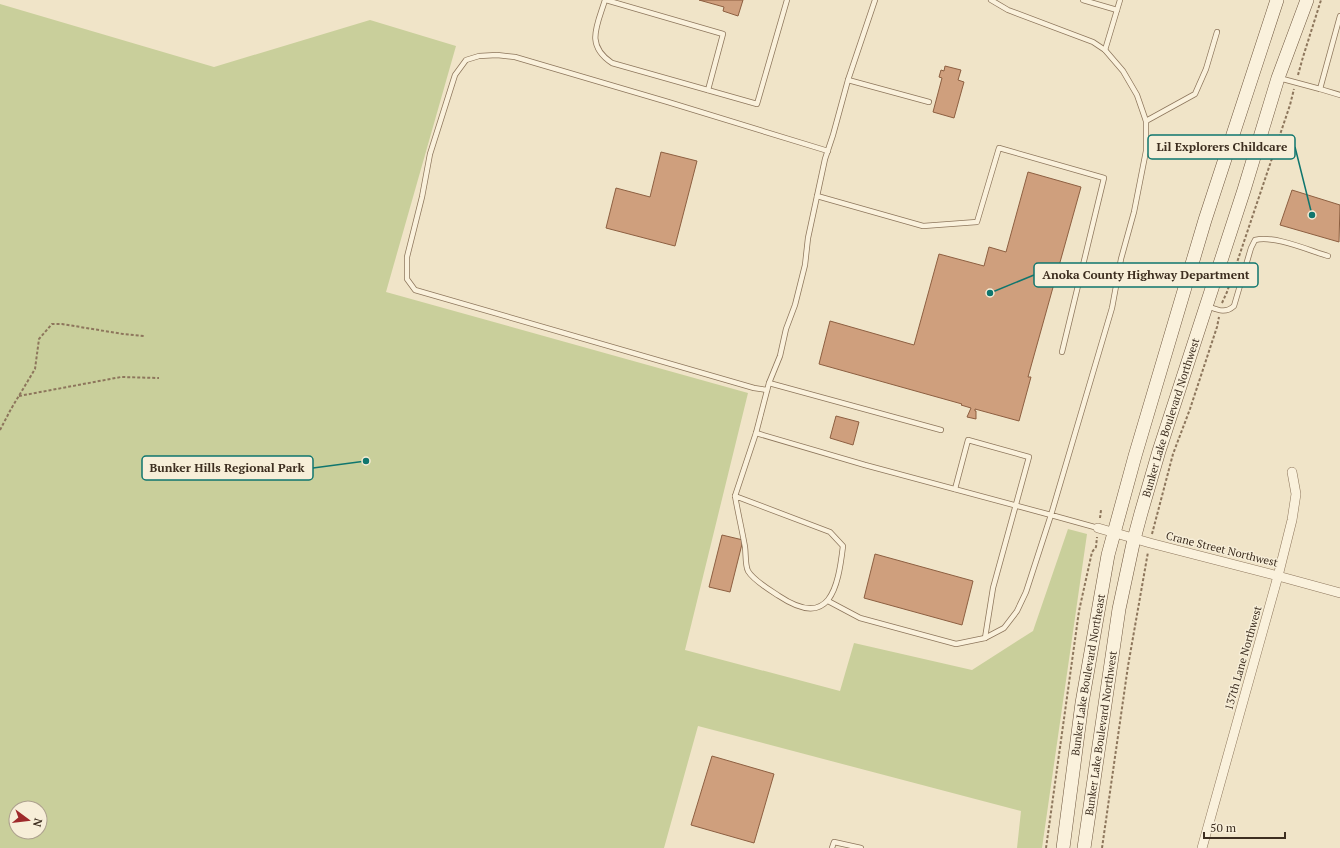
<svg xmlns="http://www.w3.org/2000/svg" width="1340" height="848" font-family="'PT Serif',serif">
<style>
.green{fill:#c9cf9b;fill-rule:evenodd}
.building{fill:#cf9f7d;stroke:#8d5f41}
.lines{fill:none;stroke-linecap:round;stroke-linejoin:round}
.lane-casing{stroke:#8d765c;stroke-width:6}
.street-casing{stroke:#8d765c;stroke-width:10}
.secondary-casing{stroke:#6f573f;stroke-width:14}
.path{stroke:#8d765c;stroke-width:2;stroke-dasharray:3 2;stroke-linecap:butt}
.lane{stroke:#faf1dc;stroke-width:4.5}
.street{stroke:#faf1dc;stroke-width:9}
.secondary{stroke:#faf1dc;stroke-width:13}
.labels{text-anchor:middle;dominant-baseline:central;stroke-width:3;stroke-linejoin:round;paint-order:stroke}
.street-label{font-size:11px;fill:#3d2e20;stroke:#f7eed8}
.leader{fill:none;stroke:#0f766e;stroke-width:1.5}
.callout-dot{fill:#0f766e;stroke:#f7eed8;stroke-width:1.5}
.callout{fill:#f7eed8;stroke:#0f766e;stroke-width:1.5}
.callout-label{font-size:12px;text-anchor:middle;font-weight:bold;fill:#3d2e20}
</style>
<rect width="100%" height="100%" fill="#f0e4c8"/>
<!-- green -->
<path class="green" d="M 0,4 L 214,67 L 370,20 L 456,46 L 386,292 L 748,393 L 685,650 L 840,691 L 854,643 L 972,670 L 1033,631 L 1068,529 L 1087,534 L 1042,848 L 1017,848 L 1021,811 L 698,726 L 664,848 L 0,848 ZM 16,808 L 40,808 L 40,832 L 16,832 Z"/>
<!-- building -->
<g class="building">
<polygon points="699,0 743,0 738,16 723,11 724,7"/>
<polygon points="945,66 961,70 958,80 964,82 954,118 933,112 942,78 939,77 941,70 944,71"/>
<polygon points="661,152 697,161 675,246 606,228 616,188 650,197"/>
<polygon points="1028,172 1081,187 1028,377 1031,377 1019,421 975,409 975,411 976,411 976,419 967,417 971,408 961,405 962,404 819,364 830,321 914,345 939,254 984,266 989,247 1006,252"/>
<polygon points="1292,190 1340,205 1339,242 1280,225"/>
<polygon points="836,416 859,422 853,445 830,438"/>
<polygon points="722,535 743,540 730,592 709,587"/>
<polygon points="875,554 973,581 962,625 864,598"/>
<polygon points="712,756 774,774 754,843 691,825"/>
</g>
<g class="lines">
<!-- lane casing -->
<g class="lane-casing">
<g id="lane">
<path d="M 605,0 C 597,26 585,45 612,63 L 757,104 L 787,0"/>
<polyline points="606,0 723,34 708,90"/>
<polyline points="991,0 1008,10 1093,42 1105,50 1123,71 1137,95 1146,121 1146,151 1134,212 1121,259 1112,308 1051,515 1098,528"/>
<polyline points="1083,0 1117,10"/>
<polyline points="1105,50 1120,0"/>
<polyline points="1279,78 1320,89 1340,16"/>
<polyline points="848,80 929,102"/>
<polyline points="1320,89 1340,95"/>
<polyline points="1146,121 1195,94 1206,69 1217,32"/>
<polyline points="817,196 923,226 977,222 999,148 1104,178 1062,352"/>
<path d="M 1207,306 C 1218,310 1225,314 1234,306 L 1251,248 L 1255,240 C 1274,235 1308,250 1328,256"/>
<polyline points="769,383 941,430"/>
<polyline points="767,390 754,388 415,290 407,279 407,257 422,197 430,154 455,75 466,60 479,56 497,55 515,57 668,102 828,151"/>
<polyline points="756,433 865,465 1051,515 1026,592 1017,611 1004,628 985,638 956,644 860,618 828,601"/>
<polyline points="955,489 968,440 1029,457 993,588 985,638"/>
<polyline points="735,496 756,433 769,383 780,356 786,329 795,305 805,265 808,238 825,159 833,135 848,80 875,0"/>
<path d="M 735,496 L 830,532 L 843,546 C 838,588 830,630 779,596 C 770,590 754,581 748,571 C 745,565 746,554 745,547 C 742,530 738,513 735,496 Z"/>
<polyline points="832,848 834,842 861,848"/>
</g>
</g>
<!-- street casing -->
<g class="street-casing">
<g id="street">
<polyline points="1098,528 1150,543 1278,576 1340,593"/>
<polyline points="1202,848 1278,576 1292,520 1296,494 1292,472"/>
</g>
</g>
<!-- secondary casing -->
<g class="secondary-casing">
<g id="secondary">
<path id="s1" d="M 1063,848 L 1082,703 L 1108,555 L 1135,456 L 1205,220 L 1277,0"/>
<path id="s2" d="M 1084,848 L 1119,609 L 1134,539 L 1141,513 L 1159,451 L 1244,190 L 1278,78 L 1307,0"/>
</g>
</g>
<!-- path -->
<g class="path">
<polyline points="1298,75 1303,57 1321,0"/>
<polyline points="1222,303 1227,292 1290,105 1294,89"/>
<polyline points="19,396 121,377 159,378"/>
<polyline points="0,430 11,409 35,369 39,339 52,324 62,324 123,334 144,336"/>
<polyline points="1100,518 1101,510"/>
<polyline points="1152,534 1173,454 1190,409 1217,327 1219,317"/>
<polyline points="1046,848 1079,611 1092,552 1096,547 1097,537"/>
<polyline points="1102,848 1128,666 1148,552"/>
</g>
<!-- lane -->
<use href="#lane" class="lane"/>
<!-- street -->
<use href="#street" class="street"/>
<!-- secondary -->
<use href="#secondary" class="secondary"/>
</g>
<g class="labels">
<!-- street labels -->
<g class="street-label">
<text stroke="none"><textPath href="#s2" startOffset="440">Bunker Lake Boulevard Northwest</textPath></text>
<text transform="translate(1222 549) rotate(14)">Crane Street Northwest</text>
<text transform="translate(1243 658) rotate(-74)">137th Lane Northwest</text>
<text stroke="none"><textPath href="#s1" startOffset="175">Bunker Lake Boulevard Northeast</textPath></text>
<text stroke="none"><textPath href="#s2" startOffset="116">Bunker Lake Boulevard Northwest</textPath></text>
</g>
</g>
<!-- callouts -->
<path class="leader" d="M1312 215L1295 147M990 293L1034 275M366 461L313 468"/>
<g class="callout-dot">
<circle cx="1312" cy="215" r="4"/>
<circle cx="990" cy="293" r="4"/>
<circle cx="366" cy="461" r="4"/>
</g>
<g class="callout">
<rect x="1148" y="135" width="147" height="24" rx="4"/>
<rect x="1034" y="263" width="224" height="24" rx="4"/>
<rect x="142" y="456" width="171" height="24" rx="4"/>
</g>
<g class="callout-label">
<text x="1222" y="151">Lil Explorers Childcare</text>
<text x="1146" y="279">Anoka County Highway Department</text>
<text x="227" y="472">Bunker Hills Regional Park</text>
</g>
<!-- north arrow -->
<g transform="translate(28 820) rotate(105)"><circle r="19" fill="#f7eed8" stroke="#ada18e"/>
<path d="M0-3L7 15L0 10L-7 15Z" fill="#9e2a2b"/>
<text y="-6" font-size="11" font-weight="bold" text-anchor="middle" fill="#3d2e20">N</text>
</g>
<!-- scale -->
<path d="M1204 832v6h81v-6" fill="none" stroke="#3d2e20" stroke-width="2"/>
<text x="1210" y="832" font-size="12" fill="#3d2e20" stroke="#f7eed8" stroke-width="3" paint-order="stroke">50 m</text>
</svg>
